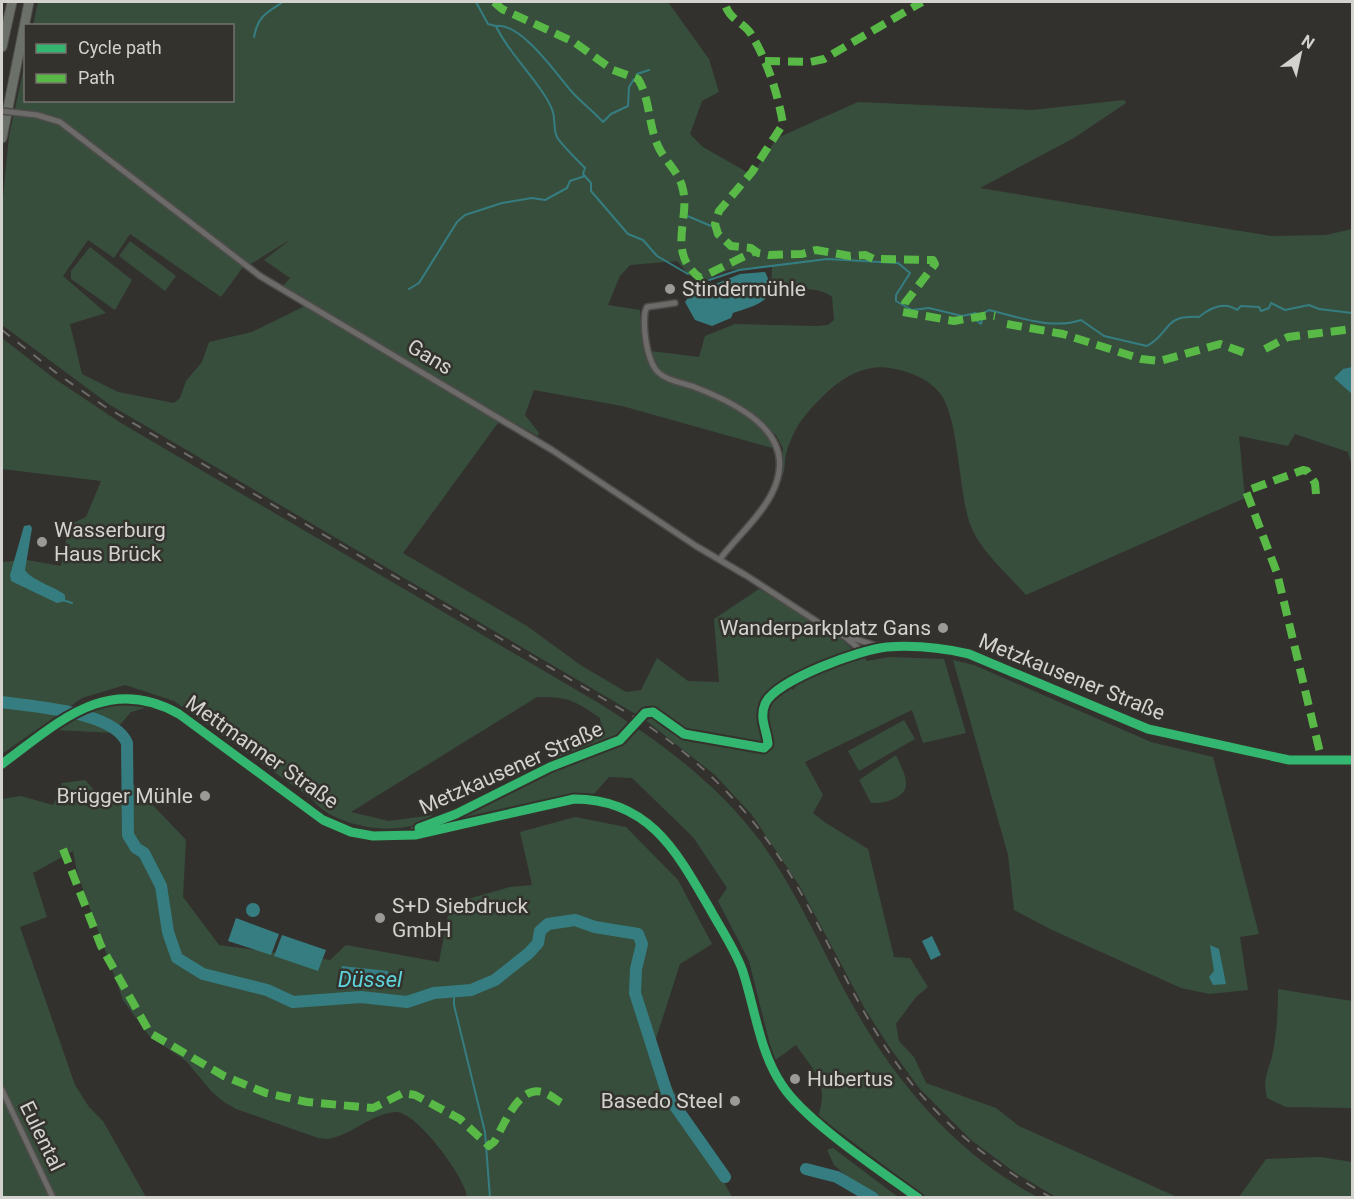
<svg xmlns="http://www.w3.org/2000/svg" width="1354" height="1199" font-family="Roboto,sans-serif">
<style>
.green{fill:#374e3c;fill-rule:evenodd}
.water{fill:#367d81}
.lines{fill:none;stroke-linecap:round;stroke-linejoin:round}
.stream{stroke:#367d81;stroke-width:2}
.river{stroke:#367d81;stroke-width:12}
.street-casing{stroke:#4f4d4b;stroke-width:8}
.secondary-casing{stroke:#4f4d4b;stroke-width:9}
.highway-casing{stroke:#4f4d4b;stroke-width:11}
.street{stroke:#6c6b69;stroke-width:5}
.secondary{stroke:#6c6b69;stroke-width:7}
.highway{stroke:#6b7068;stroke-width:9}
.rail{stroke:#6e6d6a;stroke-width:2;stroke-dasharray:10 10;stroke-linecap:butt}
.street-bridge-casing{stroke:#4f4d4b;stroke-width:8;stroke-linecap:butt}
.street-bridge{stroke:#6c6b69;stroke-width:5}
.quiet{stroke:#58b947;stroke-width:8;stroke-dasharray:15 8;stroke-linecap:butt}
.cycleway-casing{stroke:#34322d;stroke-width:13}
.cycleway{stroke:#33b770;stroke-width:9}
.poi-dot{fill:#9b9a97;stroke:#34322d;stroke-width:2}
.labels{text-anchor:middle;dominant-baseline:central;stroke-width:5;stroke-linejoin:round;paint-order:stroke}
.poi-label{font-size:21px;fill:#d3d2cf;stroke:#34322d;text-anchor:start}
.street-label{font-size:21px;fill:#d3d2cf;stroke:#34322d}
.water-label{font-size:22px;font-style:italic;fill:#5dd4db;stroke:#34322d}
</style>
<rect width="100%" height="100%" fill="#33312e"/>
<!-- green -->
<g class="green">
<path d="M 38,2 L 668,2 L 709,59 L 719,92 L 702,101 L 690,134 L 703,147 L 752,175 L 777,138 L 858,102 L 1032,110 L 1124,100 L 1126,103 L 1074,138 L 980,188 L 1271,236 L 1326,235 L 1352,229 L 1352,466 L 1348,452 L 1295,434 L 1288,446 L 1239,436 L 1245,498 L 1026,595 C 1007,573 980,551 970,524 C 958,490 959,415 939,392 C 928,379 910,372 895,369 C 856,360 827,390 804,417 C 796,426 789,443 786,454 C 784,463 786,472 780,480 L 783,448 L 776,435 L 754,416 L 717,392 L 667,375 L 660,370 L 651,351 L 699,357 L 705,336 L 735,324 L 817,326 L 828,325 L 834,320 L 832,297 C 818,285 786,288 771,296 L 772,266 L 729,270 L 700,282 L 689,275 L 677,261 L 630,265 L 620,276 L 608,305 L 640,310 C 642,329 640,353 652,369 C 660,379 674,382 685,386 C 717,399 761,416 776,449 L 622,406 L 534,390 L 525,415 L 539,433 L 538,436 L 509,420 L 498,423 L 403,553 L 527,626 L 582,666 L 626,692 L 641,690 L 657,658 L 688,681 L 719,682 L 714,619 L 759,589 L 843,640 L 854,651 L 807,668 L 784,683 L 793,690 L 799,681 L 864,656 L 867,661 L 889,657 L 944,659 L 966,733 L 923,743 L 912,710 L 805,762 L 823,795 L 813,813 L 826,823 L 868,849 L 894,957 L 910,958 L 928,987 L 916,997 L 896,1024 L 899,1041 L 914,1057 L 926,1083 L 996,1108 L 1019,1126 L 1177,1197 L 1056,1197 L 1017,1174 L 971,1140 L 919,1088 L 888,1045 L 865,1009 L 799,885 L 752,815 L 715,775 L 644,719 L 110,405 L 2,325 L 2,207 L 9,136 L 25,63 L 26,100 L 232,100 L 232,26 L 33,25 ZM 116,166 L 249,265 L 291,239 L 264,260 L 290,278 L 283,286 L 311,303 L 252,332 L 209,342 L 202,362 L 186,381 L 180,398 L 174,403 L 118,392 L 82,374 L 70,324 L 106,313 L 63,276 L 88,240 L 114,258 L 130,234 L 221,297 L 243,267 Z"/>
<polygon points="130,241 176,276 165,291 119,256"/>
<polygon points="90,247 132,280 115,310 71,279 71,271"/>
<path d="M 2,338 L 55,379 L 121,423 L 597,702 C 659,741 716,782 761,842 C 800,896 825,958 859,1016 C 901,1089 962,1158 1038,1197 L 926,1197 L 818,1116 C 830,1083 813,1070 796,1045 L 774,1061 L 749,961 L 718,901 L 727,888 L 693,837 L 632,778 L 609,777 L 594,794 L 575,793 L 428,830 L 554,771 L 551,756 L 572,749 L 572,740 L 603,733 L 600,718 C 576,701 567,696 537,697 L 351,812 L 389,821 L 433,815 C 406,840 333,828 312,799 L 174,701 L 125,685 L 82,698 L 2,754 L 2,562 L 27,560 L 61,566 L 69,525 L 86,517 L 101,481 L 2,469 Z"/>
<polygon points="953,660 974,665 1151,742 1213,757 1259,934 1240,937 1248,990 1210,994 1181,988 1050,929 1014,910 1008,855"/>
<polygon points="134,704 148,707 131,712 119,726 90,711 103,706"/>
<polygon points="75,717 110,729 114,733 55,730"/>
<polygon points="904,720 915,739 859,771 848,751"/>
<path d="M 896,755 C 899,763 906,774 906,783 C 907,798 883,804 871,803 L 859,780 Z"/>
<path d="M 85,780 L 107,804 L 131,782 L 186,840 L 183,897 L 219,945 L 330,960 L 346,945 L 439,962 L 450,904 L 510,887 L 532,885 L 520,832 L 575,817 L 626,827 L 678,880 L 712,944 L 680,964 L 652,1051 L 732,1197 L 467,1197 C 466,1178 416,1111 396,1112 C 372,1113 352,1135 328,1139 L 318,1138 L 236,1109 L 224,1102 L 212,1092 L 186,1061 L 149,1036 L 123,1000 L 77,872 L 73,851 L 33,873 L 47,917 L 20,927 L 75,1085 L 89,1107 L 103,1121 L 146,1197 L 2,1197 L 2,799 L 21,796 L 53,805 L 62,783 Z"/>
<path d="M 1278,989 L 1352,1001 L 1352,1108 L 1286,1107 L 1267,1098 C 1262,1078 1269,1071 1273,1052 C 1277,1031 1278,1010 1278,989 Z"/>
<polygon points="833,1148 898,1197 870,1197 834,1165 827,1150"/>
<polygon points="1321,1157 1352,1162 1352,1197 1239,1197 1266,1159"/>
</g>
<!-- water -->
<g class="water">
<path d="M 765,272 C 781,301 754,306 733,313 L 731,318 L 712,326 L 695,320 L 685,302 L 697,286 L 718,283 L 740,274 Z"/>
<polygon points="1352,367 1352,394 1334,378 1343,369"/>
<path d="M 30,525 L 32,528 L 25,570 C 32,581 54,586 65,595 L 65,601 L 57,603 L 11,581 L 10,575 L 24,526 Z"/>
<circle cx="253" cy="910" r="7"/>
<polygon points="236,918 279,934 271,955 228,941"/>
<polygon points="282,935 326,950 318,971 274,956"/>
<polygon points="932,936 941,955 931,960 922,941"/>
<polygon points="1210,945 1219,949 1226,984 1213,985 1209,977 1214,971"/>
<polygon points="342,966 388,971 389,978 341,979 339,977"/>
</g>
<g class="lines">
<!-- stream -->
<g class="stream">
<path d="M 476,2 L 488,24 L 496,26 C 505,47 527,69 541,90 C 546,97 554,110 554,119 C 555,126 554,131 557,137 C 561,144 579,162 585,168 L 583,174 L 591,183 L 591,191 L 628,234 L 643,240 L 657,256 L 688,274"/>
<path d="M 496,26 C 521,22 557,75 572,92 C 582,103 593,111 603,122 L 611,114 L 628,106 L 629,87 L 634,79"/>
<path d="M 254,37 C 258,16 266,13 283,2"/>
<polyline points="637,74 649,70"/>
<polyline points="685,215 711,226"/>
<path d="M 709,280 L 739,270 L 827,259 L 898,263 L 910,273 L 896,295 L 896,301 L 912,310 L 929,308 L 962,316 L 976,313 L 976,320 L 981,324 L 984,313 L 989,310 C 1018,317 1053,330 1081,320 L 1104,336 L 1147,346 C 1172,332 1162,315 1199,317 C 1210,308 1224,301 1237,310 L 1241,306 L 1259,307 L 1261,311 L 1269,308 L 1271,303 L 1285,310 L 1309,305 L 1319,309 L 1352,313"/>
<polyline points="409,289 419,283 457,222 465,215 502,203 532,198 545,200 567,188 570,181 585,176"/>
<polyline points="63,600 72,603"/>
<polyline points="454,991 454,1005 485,1132 490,1198"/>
<polyline points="2,1095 10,1114"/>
</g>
<!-- river -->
<g class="river">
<path d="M 2,702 C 33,707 114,711 127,743 L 128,835 L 136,848 L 144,853 L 161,886 L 168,932 L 177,958 L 203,974 L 267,990 L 293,1002 L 361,997 L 407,1002 L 434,993 L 471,990 L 495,980 L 529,953 L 538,943 L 540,931 L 548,924 L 575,920 L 595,927 L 638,934 L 642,944 L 636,969 L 635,993 L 668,1096 L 725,1177"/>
<polyline points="806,1169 837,1177 873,1198"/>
</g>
<!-- street casing -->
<g class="street-casing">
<g id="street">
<polyline points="37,115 60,122 260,276 552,450 696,546 747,576 827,628 844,636 863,652"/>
<path d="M 675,303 L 647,307 L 645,312 C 643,328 646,356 656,370 C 665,381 685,383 697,388 C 743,406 802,437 771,495 C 759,518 736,538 720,559"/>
<polyline points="846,636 880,647"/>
<polyline points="2,1090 53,1198"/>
</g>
</g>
<!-- secondary casing -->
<g class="secondary-casing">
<g id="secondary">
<path d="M 2,764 C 58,723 107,673 179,714 L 323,820 L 351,832 L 373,836 L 415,835 L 574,799 C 649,799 677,852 710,909 C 721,929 734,948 742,969 C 755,1007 759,1051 782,1085 C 805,1121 881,1171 918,1198"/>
<path d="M 415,835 L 415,830 L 420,827 L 456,814 L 550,767 L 620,740 L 645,713 L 653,712 L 684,734 L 764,748 L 768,744 C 767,730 759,719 765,704 C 775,680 862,649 887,647 C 914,645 943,648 969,654 L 1148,729 L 1289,760 L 1352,760"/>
</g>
</g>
<!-- highway casing -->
<g class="highway-casing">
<g id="highway">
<polyline points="2,47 12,2"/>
<polyline points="2,138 29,2"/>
</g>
</g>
<!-- street -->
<use href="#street" class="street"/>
<!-- secondary -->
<use href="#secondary" class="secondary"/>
<!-- highway -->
<use href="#highway" class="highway"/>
<!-- rail -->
<path class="rail" d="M 2,330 L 59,375 L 104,406 L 631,715 C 700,757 757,816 797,886 C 836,955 866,1029 917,1090 C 954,1134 1002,1170 1052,1198"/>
<!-- street-bridge casing -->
<g class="street-bridge-casing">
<polyline id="street-bridge" points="2,111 37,115"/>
</g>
<!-- street-bridge -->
<use href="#street-bridge" class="street-bridge"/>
<!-- quiet -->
<g class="quiet">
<path d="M 494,2 L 502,9 L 574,42 L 613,70 L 638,79 C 650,98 648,124 658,146 C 664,160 678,171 682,186 C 692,218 665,251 700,278 L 755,251"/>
<path d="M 726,7 C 731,20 744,23 751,34 C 767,60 778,94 783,124 L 752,172 L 719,211 L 715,224 L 718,234 L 731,246 L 751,248 L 758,253 L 769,255 L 802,254 L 816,250 L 850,256 L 865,255 L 874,259 L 933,260 L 935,264 L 905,303 L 903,312 L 954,321 L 989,315 L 995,316"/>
<polyline points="765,61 810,62 824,59 922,2"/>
<polyline points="1007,324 1063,334 1141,359 1160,361 1220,344 1245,353"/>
<polyline points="1265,349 1288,337 1352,329"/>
<polyline points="1316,494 1315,483 1307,471 1303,470 1246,491 1277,573 1322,761"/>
<path d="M 63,849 L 101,946 L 150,1033 L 224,1076 L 266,1093 L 307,1102 L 373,1108 L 403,1093 L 415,1095 L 460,1119 L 489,1146 L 494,1142 C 504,1126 519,1082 545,1093 C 551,1095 556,1100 562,1103"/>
</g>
<!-- cycleway casing -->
<g class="cycleway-casing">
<g id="cycleway">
<path d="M 2,764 C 58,723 107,673 179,714 L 323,820 L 351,832 L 373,836 L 415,835 L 574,799 C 649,799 677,852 710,909 C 721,929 734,948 742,969 C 755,1007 759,1051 782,1085 C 805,1121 881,1171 918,1198"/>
<path d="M 419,828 L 456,814 L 550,767 L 620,740 L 645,713 L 653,712 L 684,734 L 764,748 L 768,744 C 767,730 759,719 765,704 C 775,680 862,649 887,647 C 914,645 943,648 969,654 L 1148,729 L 1289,760 L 1352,760"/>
</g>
</g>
<!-- cycleway -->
<use href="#cycleway" class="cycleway"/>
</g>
<!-- markers -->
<g class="poi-dot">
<circle cx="670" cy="289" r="6"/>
<circle cx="42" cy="542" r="6"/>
<circle cx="943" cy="628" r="6"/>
<circle cx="205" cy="796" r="6"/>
<circle cx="380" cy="918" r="6"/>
<circle cx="795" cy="1079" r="6"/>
<circle cx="735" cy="1101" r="6"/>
</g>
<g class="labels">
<!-- poi labels -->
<g class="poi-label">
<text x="682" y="289">Stindermühle</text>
<text x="54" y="530">Wasserburg<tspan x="54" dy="24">Haus Brück</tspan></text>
<text x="931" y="628" text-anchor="end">Wanderparkplatz Gans</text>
<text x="193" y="796" text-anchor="end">Brügger Mühle</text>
<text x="392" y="906">S+D Siebdruck<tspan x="392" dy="24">GmbH</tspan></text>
<text x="807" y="1079">Hubertus</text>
<text x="723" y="1101" text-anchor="end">Basedo Steel</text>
</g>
<!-- street labels -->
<g class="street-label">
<text transform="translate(430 357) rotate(31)">Gans</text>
<text transform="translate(1072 677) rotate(22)">Metzkausener Straße</text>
<text transform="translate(262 752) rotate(35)">Mettmanner Straße</text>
<text transform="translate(511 768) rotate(-24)">Metzkausener Straße</text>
<text transform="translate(42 1136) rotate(64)">Eulental</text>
</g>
<!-- water labels -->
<g class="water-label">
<text x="370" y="979">Düssel</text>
</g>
</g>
<!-- border -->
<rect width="1354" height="1199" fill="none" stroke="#d3d2cf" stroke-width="6"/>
<!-- legend -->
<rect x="24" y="24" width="210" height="78" fill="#34322d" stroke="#74726e" stroke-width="1.5"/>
<rect x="36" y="44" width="30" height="9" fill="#33b770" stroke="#74726e" stroke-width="1.5"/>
<text x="78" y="54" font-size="18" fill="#d3d2cf">Cycle path</text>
<rect x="36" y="74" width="30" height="9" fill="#58b947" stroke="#74726e" stroke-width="1.5"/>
<text x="78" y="84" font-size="18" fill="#d3d2cf">Path</text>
<!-- north arrow -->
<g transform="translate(1300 54) rotate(33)" stroke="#34322d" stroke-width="4.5" paint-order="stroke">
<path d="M0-4.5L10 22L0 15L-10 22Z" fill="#d3d2cf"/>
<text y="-9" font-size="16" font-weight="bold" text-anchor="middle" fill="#d3d2cf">N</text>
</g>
</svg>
